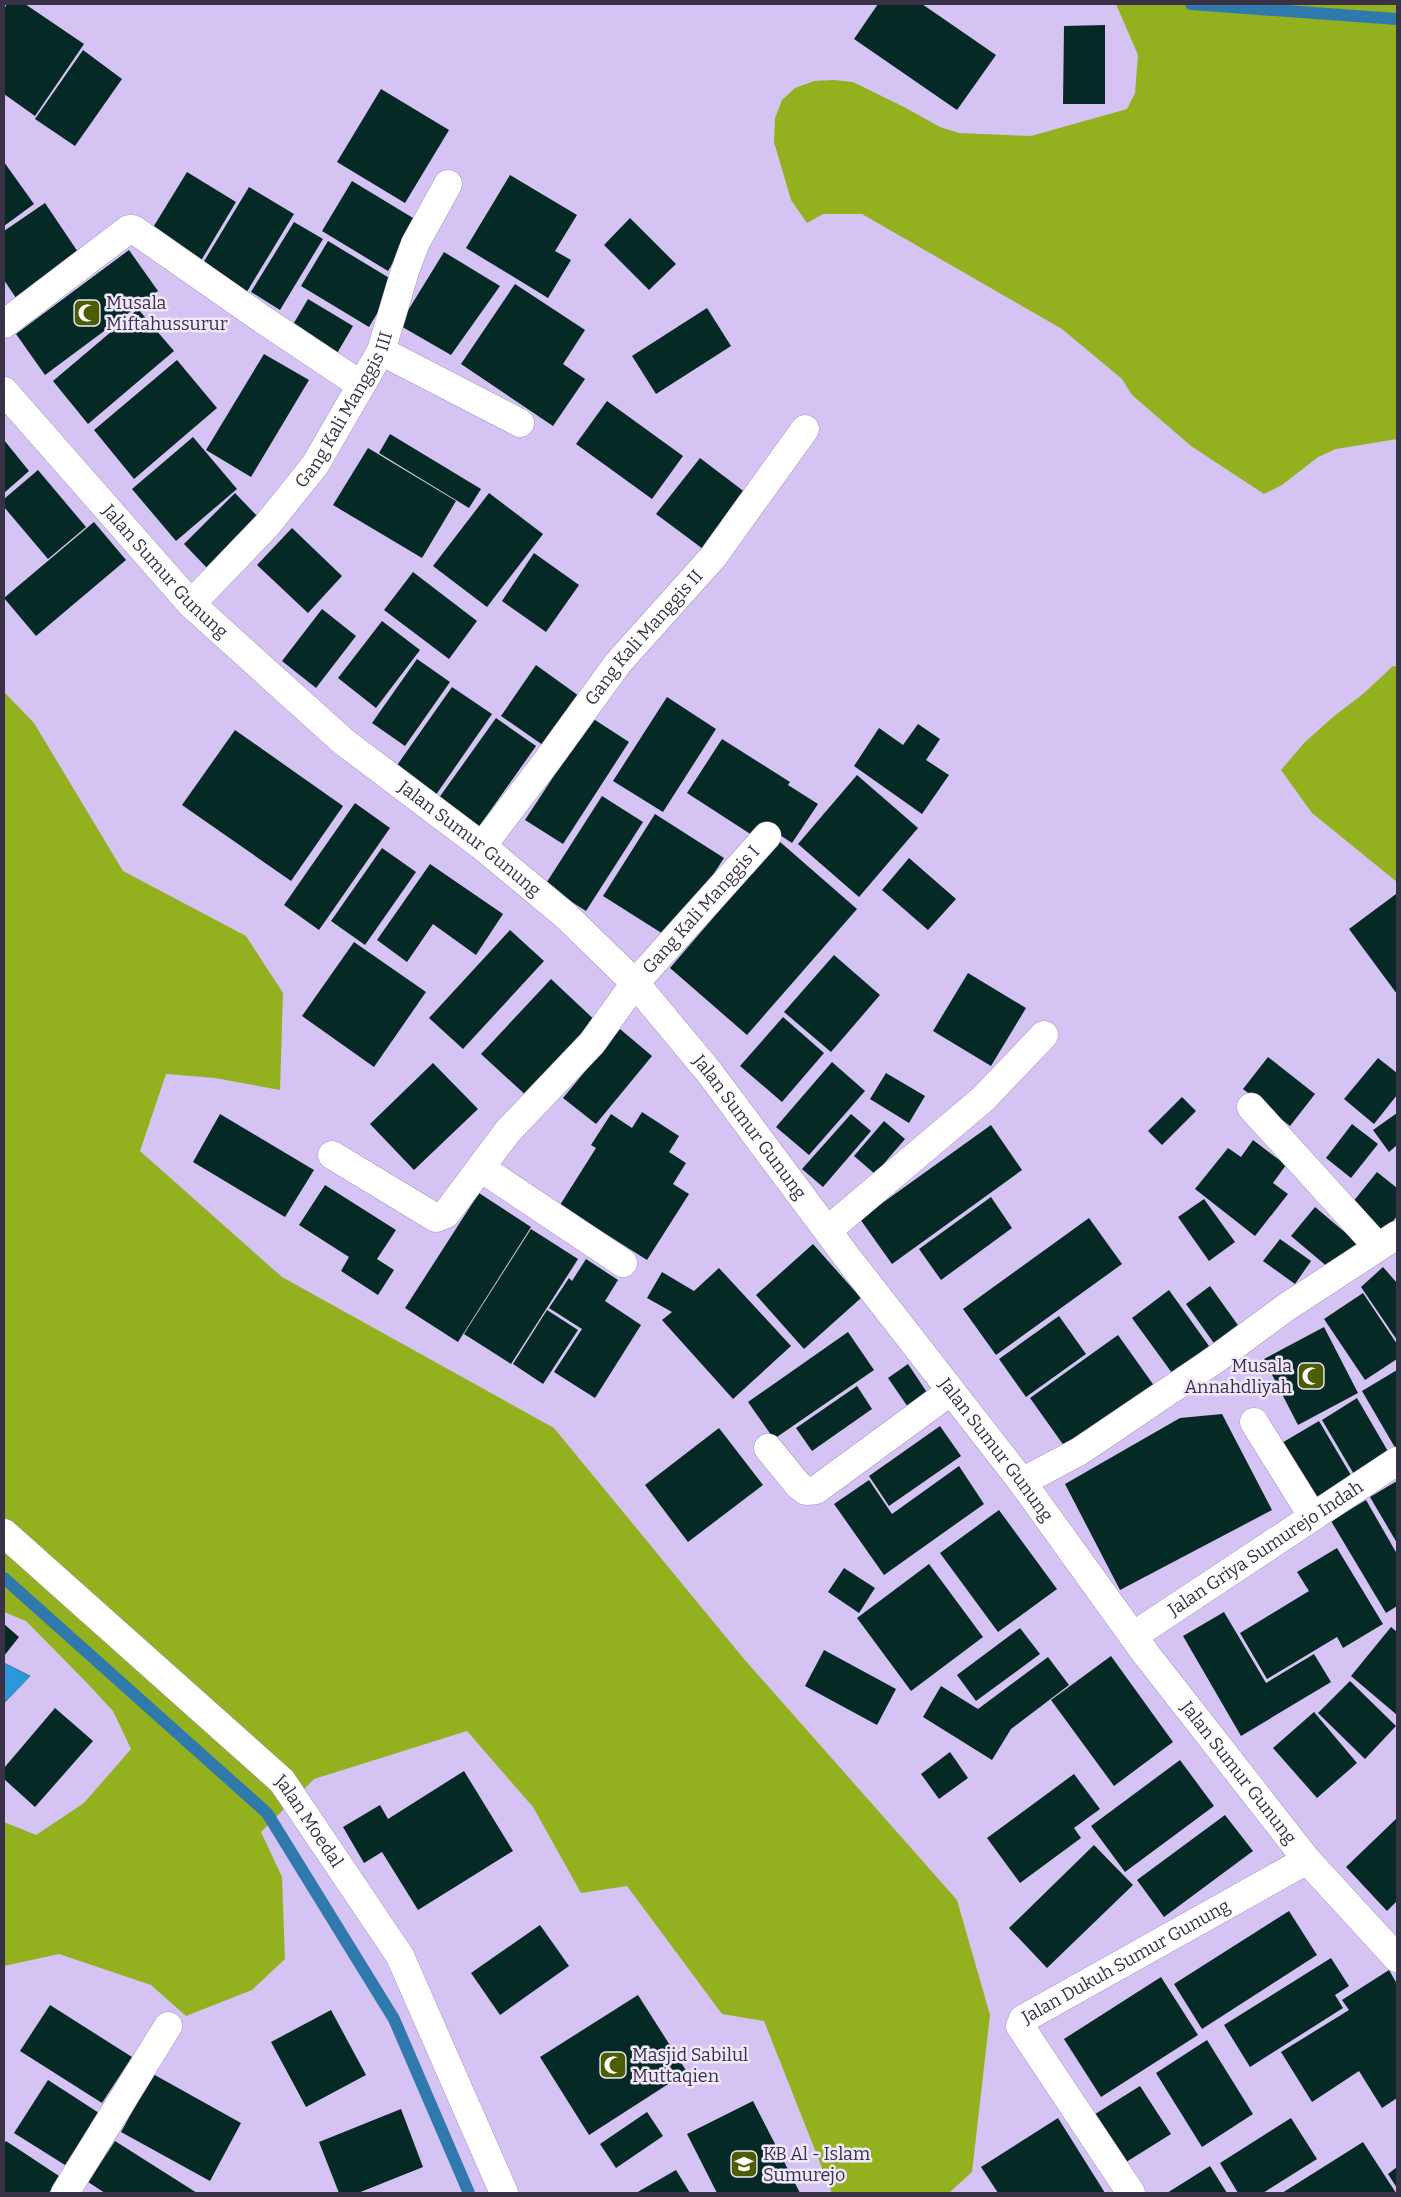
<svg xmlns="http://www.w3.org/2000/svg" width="1401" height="2197" font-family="Bitter,serif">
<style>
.green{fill:#93b11f}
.water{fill:#2c97d9;stroke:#3079ad}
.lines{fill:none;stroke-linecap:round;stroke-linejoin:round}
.stream{stroke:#3079ad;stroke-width:12}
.building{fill:#052a25}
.minor-casing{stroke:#a997c7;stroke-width:29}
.minor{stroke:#fff;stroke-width:28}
.labels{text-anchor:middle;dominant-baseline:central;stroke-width:5;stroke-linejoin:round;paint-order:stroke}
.poi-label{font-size:18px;fill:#393246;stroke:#f0e9fe;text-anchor:start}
.street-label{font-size:18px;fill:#393246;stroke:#f0e9fe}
</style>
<rect width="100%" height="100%" fill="#d5c3f4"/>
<!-- green -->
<g class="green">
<polygon points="1116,4 1397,4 1397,439 1336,449 1318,457 1282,485 1264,494 1191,446 1132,395 1122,379 1062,329 862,214 823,214 807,223 791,200 774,142 775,118 782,100 795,88 814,81 834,80 853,82 904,107 940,127 959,133 1031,136 1127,109 1135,93 1138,55"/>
<polygon points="1393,666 1397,667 1397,882 1312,813 1281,770 1304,743 1333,717 1363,694"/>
<polygon points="4,692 34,723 123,871 246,936 283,993 280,1090 215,1078 166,1074 140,1151 282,1277 554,1428 744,1659 957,1900 990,2015 972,2172 949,2193 832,2193 764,2021 722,2014 627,1886 581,1893 533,1807 467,1731 314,1779 261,1832 282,1877 285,1959 252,1990 186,2016 151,1985 59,1954 4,1966 4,1822 36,1835 84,1803 131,1749 113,1711 87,1683 26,1621 4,1612"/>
</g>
<!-- water -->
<polygon class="water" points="4,1663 30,1676 4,1703"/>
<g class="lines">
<!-- stream -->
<g class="stream">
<polyline points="1191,4 1397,19"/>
<polyline points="4,1578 267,1813 394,2019 469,2193"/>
</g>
</g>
<!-- building -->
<g class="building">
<polygon points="7,4 25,4 84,44 35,116 4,94 4,9"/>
<polygon points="878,4 922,4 996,55 957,110 854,39"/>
<polygon points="1105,25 1105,104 1063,104 1064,26"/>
<polygon points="83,50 122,79 75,146 35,119"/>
<polygon points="381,89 449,130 405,203 337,162"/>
<polygon points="4,162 34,204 4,226"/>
<polygon points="187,172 236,202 199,264 149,234"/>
<polygon points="510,175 577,215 555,251 571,260 548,298 466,248"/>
<polygon points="352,181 418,221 388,271 322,231"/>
<polygon points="249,187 294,214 245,295 200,268"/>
<polygon points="45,203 82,258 18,301 4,280 4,231"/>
<polygon points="630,218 676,264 649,290 604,245"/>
<polygon points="294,222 323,239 280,310 251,292"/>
<polygon points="328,241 396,282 369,327 301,286"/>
<polygon points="129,250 158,291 45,375 16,334"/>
<polygon points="444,252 500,286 451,355 399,325"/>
<polygon points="515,284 585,330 563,364 585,379 553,426 461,364"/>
<polygon points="308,299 353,326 336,355 291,328"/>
<polygon points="707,308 731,346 656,394 632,356"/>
<polygon points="138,309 174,351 88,424 53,381"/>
<polygon points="264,354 309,380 251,477 206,450"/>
<polygon points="177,360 217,408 134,479 94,430"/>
<polygon points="607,401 683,456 652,499 576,444"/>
<polygon points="390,434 481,489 469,508 379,453"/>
<polygon points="193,437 237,489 176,541 132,489"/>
<polygon points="4,440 29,471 4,493"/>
<polygon points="368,448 456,501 422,558 333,505"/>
<polygon points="700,458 746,493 703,549 656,514"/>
<polygon points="38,470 86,527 48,559 4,507 4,499"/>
<polygon points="235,493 259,518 208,569 184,544"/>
<polygon points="489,493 543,534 487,607 433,566"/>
<polygon points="94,522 126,560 36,636 4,598"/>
<polygon points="292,528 342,576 308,613 257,565"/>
<polygon points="534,553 579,585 546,632 502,601"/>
<polygon points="413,572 477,621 449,659 384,610"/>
<polygon points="322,609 356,636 316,688 282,661"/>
<polygon points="382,621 420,650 376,708 338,678"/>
<polygon points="417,659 450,682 405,746 372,723"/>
<polygon points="536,665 586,701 550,750 501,716"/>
<polygon points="452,687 492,714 433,799 393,771"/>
<polygon points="667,697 716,729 663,812 613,781"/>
<polygon points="496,718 536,746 476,831 436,802"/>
<polygon points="592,718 629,742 563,844 525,820"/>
<polygon points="918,724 940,739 926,760 949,775 922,814 854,766 879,728 903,745"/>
<polygon points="235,730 343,806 291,881 182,805"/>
<polygon points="722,739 790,782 788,785 818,804 792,843 763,824 755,837 687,793"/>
<polygon points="857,775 918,828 859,897 798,844"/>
<polygon points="602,796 643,822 586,911 545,885"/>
<polygon points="355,803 390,828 319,930 284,905"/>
<polygon points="655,814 724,858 671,939 603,896"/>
<polygon points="779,841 857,909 747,1035 670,968"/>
<polygon points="382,848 416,872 365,945 331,921"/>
<polygon points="909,858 956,899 928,930 882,890"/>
<polygon points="430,864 503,914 476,955 433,924 407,962 377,940"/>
<polygon points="1396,894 1397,895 1397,994 1349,929"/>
<polygon points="510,930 544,961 463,1049 429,1018"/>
<polygon points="354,942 426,992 374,1067 302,1016"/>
<polygon points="834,955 880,995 831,1052 784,1012"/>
<polygon points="968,973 1026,1008 991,1066 933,1031"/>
<polygon points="551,979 600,1025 530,1099 481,1054"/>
<polygon points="783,1017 824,1053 782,1102 740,1066"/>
<polygon points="620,1029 652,1056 596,1124 563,1098"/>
<polygon points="1268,1057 1315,1094 1290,1126 1243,1089"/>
<polygon points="1378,1058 1397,1073 1397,1095 1374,1124 1344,1099"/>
<polygon points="832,1062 865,1091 809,1155 776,1127"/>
<polygon points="433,1063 478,1109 414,1170 370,1124"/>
<polygon points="886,1073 925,1096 909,1123 870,1099"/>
<polygon points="1182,1097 1196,1111 1162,1145 1148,1131"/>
<polygon points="642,1112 679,1136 669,1152 686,1163 673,1184 689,1194 647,1260 560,1205 596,1148 591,1145 611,1114 632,1128"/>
<polygon points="1397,1113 1397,1145 1389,1152 1373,1130"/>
<polygon points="220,1114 314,1170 285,1217 193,1162"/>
<polygon points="851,1114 871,1131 823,1187 802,1169"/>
<polygon points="884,1121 905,1139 875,1174 854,1156"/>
<polygon points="1352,1124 1378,1144 1351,1178 1326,1158"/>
<polygon points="991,1125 1022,1170 892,1264 860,1219"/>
<polygon points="1253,1140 1286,1165 1273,1183 1288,1194 1255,1236 1195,1189 1228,1148 1241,1157"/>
<polygon points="1377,1172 1397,1188 1397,1216 1382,1235 1348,1208"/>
<polygon points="325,1185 396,1230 377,1259 394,1270 378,1295 341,1271 349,1257 299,1225"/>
<polygon points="479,1193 531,1227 458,1342 405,1308"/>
<polygon points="991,1197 1012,1228 941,1280 919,1249"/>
<polygon points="1204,1199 1235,1242 1209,1261 1178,1217"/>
<polygon points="1315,1207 1360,1245 1336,1274 1291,1236"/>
<polygon points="1089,1218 1122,1264 996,1355 963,1309"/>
<polygon points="531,1229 578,1259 511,1364 464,1334"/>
<polygon points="1280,1239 1311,1261 1295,1284 1263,1261"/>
<polygon points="813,1244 861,1298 804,1349 756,1295"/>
<polygon points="586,1259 618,1280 605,1301 641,1325 595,1398 554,1372 582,1329 549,1308 569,1278 572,1281"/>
<polygon points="1383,1267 1397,1283 1397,1340 1361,1287"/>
<polygon points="719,1268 791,1346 733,1399 662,1320 672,1312 647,1298 662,1272 694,1291"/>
<polygon points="1210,1286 1240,1328 1216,1346 1186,1304"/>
<polygon points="1169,1290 1209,1346 1172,1373 1132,1318"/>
<polygon points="1363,1293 1397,1344 1397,1359 1365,1380 1324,1319"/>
<polygon points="547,1310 578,1330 543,1384 513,1364"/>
<polygon points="1059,1316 1086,1354 1026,1397 999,1359"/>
<polygon points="1324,1327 1358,1393 1298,1425 1264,1359"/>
<polygon points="848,1332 874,1370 774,1439 748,1402"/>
<polygon points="1118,1335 1155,1387 1067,1450 1030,1398"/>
<polygon points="908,1364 930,1397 910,1410 888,1378"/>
<polygon points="1397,1370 1397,1451 1362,1391"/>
<polygon points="857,1386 872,1409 812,1451 796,1428"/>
<polygon points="1357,1398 1393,1460 1358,1481 1322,1420"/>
<polygon points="1222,1414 1272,1510 1120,1590 1065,1484 1180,1418"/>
<polygon points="1319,1421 1355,1482 1317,1506 1280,1444"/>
<polygon points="940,1426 961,1456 889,1506 869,1476"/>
<polygon points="719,1428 763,1485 688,1542 645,1485"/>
<polygon points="959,1466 984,1504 884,1575 834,1504 869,1480 892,1514"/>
<polygon points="1397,1481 1397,1543 1370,1497"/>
<polygon points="1366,1500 1397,1554 1397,1606 1386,1613 1331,1521"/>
<polygon points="999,1510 1057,1589 998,1632 940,1553"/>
<polygon points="1337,1548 1383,1624 1343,1648 1337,1637 1267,1679 1240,1633 1309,1591 1297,1572"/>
<polygon points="929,1564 983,1637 911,1691 857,1618"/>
<polygon points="844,1568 875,1588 859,1613 828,1592"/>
<polygon points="1224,1612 1266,1683 1314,1654 1331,1682 1241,1736 1183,1636"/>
<polygon points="4,1624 19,1637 4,1656"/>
<polygon points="1391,1627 1397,1632 1397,1715 1351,1676"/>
<polygon points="1020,1628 1040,1654 976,1701 957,1675"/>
<polygon points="824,1650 896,1689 877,1725 805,1686"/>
<polygon points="1111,1656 1173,1742 1114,1786 1051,1700"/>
<polygon points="1048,1657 1069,1685 1011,1729 992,1760 923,1717 941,1686 978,1709"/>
<polygon points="1350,1681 1396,1726 1365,1759 1318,1713"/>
<polygon points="55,1708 93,1741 35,1807 4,1779 4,1768"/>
<polygon points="1314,1712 1357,1763 1317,1798 1273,1748"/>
<polygon points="950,1752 968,1778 939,1799 921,1774"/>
<polygon points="1180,1760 1214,1806 1125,1872 1091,1826"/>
<polygon points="464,1771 513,1851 418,1910 382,1852 364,1863 343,1827 380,1805 388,1819"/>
<polygon points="1074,1774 1100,1809 1074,1828 1081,1838 1020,1883 987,1838"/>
<polygon points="1225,1815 1253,1851 1164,1917 1137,1880"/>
<polygon points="1397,1818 1397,1901 1387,1911 1346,1867"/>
<polygon points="1094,1845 1133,1885 1047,1968 1009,1928"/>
<polygon points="1289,1911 1317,1955 1202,2029 1174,1984"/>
<polygon points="540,1925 569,1966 500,2015 471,1973"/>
<polygon points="1331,1958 1349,1986 1335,1995 1343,2008 1250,2067 1224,2025"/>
<polygon points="1389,1970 1397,1984 1397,2098 1382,2108 1359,2071 1312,2102 1281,2052 1349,2010 1342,2000"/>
<polygon points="1161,1977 1198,2035 1101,2097 1064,2039"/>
<polygon points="638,1995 687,2072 589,2135 540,2057"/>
<polygon points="50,2005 132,2057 102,2103 20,2051"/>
<polygon points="331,2010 366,2075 306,2107 271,2042"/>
<polygon points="1207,2040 1253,2114 1202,2147 1156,2073"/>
<polygon points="153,2074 241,2123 210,2181 121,2132"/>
<polygon points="48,2080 99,2113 65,2165 14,2133"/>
<polygon points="1140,2086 1171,2134 1123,2164 1092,2116"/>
<polygon points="753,2101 800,2193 717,2193 687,2134"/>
<polygon points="401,2109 423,2167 358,2193 339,2193 319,2142"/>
<polygon points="647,2112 663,2136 616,2168 600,2144"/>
<polygon points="1058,2118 1105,2193 998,2193 981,2167"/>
<polygon points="1291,2118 1317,2159 1263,2193 1238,2193 1220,2163"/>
<polygon points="6,2141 59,2176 49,2193 4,2193 4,2144"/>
<polygon points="115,2141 197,2193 105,2193 88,2182"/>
<polygon points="1363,2142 1396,2193 1282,2193"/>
<polygon points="1210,2166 1227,2193 1167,2193"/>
<polygon points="1397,2167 1397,2188 1388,2174"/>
<polygon points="676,2170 690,2193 636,2193"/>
</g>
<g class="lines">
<!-- minor casing -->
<g class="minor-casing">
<g id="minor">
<polyline points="4,324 129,229 133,229 262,319 361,385"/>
<polyline points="381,351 520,423"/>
<path id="s1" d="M 4,391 L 191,604 L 344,742 L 482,846 L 565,915 L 635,983 L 709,1072 L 850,1261 L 1022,1482 L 1146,1654 L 1307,1860 L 1397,1958"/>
<path id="s2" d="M 191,604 L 267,525 L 315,465 L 381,351 L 405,271 L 415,244 L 448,184"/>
<path id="s3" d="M 482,846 L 547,761 L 618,663 L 713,557 L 805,429"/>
<polyline points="1251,1107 1378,1247"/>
<path id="s4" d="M 332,1155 L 436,1218 L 446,1214 L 508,1131 L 592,1043 L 635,983 L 767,836"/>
<polyline points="481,1168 623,1263"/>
<polyline points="828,1230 983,1099 1044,1035"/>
<polyline points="1254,1422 1313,1517"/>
<polyline points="768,1448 798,1485 806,1491 816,1490 951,1391"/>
<polyline points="1022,1482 1080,1451 1216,1359 1285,1308 1397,1235"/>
<path id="s5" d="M 4,1533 L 282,1781 L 400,1956 L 504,2193"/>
<path id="s6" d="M 1133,1636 L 1397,1461"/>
<polyline points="65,2193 168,2026"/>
<path id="s7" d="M 1131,2193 L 1020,2026 L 1023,2019 L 1307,1860"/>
</g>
</g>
<!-- minor -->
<use href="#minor" class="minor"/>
</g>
<!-- icons -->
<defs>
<g id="mosque-square" transform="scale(1.4375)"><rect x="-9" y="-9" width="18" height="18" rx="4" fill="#4c5e01" stroke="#f0e9fe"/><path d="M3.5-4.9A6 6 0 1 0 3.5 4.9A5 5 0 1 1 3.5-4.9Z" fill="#fff"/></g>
<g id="school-square" transform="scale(1.4375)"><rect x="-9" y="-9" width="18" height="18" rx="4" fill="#4c5e01" stroke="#f0e9fe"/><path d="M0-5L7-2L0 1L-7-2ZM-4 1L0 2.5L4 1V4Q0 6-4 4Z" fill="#fff"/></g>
</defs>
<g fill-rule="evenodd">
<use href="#mosque-square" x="87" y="313"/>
<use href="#mosque-square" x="1311" y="1376"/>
<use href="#mosque-square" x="613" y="2065"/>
<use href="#school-square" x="744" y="2164"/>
</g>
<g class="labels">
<!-- poi labels -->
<g class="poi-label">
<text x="106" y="303">Musala<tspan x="106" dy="21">Miftahussurur</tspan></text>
<text x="1292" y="1366" text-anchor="end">Musala<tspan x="1292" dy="21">Annahdliyah</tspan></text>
<text x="632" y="2055">Masjid Sabilul<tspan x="632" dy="21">Muttaqien</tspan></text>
<text x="763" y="2154">KB Al - Islam<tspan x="763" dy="21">Sumurejo</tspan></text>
</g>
<!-- street labels -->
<g class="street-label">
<text stroke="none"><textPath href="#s2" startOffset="249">Gang Kali Manggis III</textPath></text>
<text stroke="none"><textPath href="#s1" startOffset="242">Jalan Sumur Gunung</textPath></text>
<text stroke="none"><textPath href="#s3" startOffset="264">Gang Kali Manggis II</textPath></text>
<text stroke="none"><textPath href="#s1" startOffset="648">Jalan Sumur Gunung</textPath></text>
<text stroke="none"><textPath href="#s4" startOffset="530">Gang Kali Manggis I</textPath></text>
<text stroke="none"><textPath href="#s1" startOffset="1052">Jalan Sumur Gunung</textPath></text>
<text stroke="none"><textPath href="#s1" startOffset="1458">Jalan Sumur Gunung</textPath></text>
<text stroke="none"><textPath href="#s6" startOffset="159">Jalan Griya Sumurejo Indah</textPath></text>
<text stroke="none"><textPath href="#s1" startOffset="1862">Jalan Sumur Gunung</textPath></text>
<text stroke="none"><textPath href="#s5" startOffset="421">Jalan Moedal</textPath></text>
<text stroke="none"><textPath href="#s7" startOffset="326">Jalan Dukuh Sumur Gunung</textPath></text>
</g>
</g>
<!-- border -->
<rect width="1401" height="2197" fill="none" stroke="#393246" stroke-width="10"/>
</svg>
